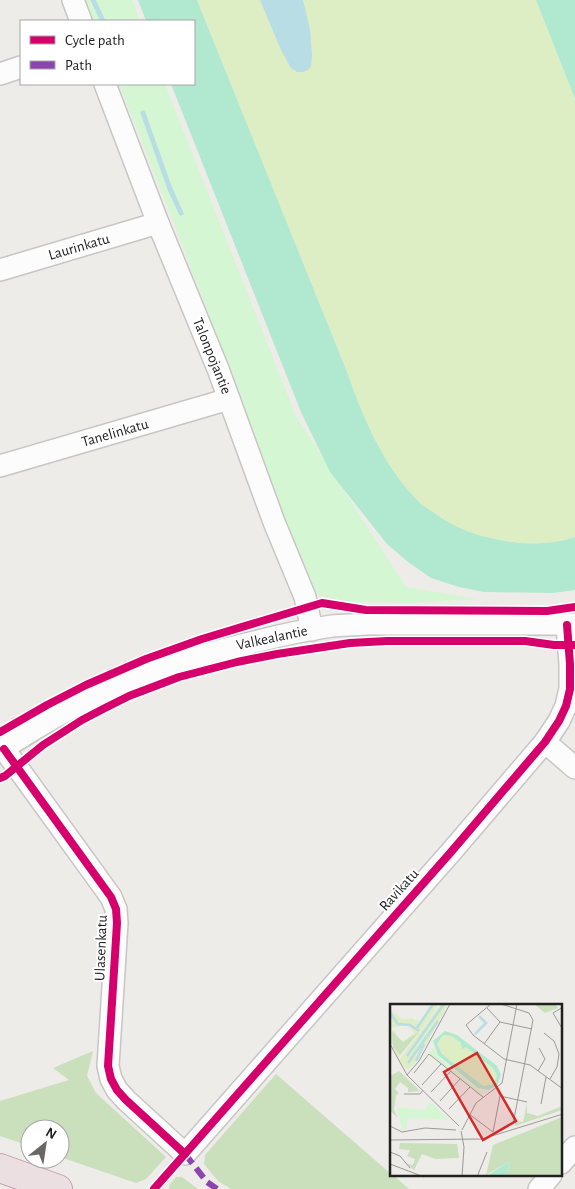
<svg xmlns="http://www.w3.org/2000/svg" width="575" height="1189" font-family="'Alegreya Sans',sans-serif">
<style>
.grass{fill:#ddeec5}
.forest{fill:#cadfbc}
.park{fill:#d5f6d3}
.pitch{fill:#b0e9cf}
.water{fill:#b9dde5}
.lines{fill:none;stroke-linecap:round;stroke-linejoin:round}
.stream{stroke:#b9dde5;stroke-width:5}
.minor-casing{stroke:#c7c6c5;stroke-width:24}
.highway-casing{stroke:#c69dab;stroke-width:30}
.minor{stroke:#fcfcfc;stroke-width:21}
.highway{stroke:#ebdfe1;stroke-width:28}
.quiet{stroke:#8e44ad;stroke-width:6;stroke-dasharray:12 6;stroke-linecap:butt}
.cycleway-casing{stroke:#fff;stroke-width:11}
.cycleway{stroke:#d6006c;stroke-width:8}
.labels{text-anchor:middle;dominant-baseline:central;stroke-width:4;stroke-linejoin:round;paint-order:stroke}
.street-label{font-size:15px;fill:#202020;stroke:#fff}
.inset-river{fill:none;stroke:#b9dde5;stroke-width:2.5}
.inset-road{fill:none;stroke:#9c9a99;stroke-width:1}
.view{fill:#d62828;fill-opacity:0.15;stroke:#d62828;stroke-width:2.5}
.inset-edge{fill:none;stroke:#202020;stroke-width:2.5}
</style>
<rect width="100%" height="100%" fill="#eeece9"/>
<!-- grass -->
<path class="grass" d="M 197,0 L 536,0 L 575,99 L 575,537 C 552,545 523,545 500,540 C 474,535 458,529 437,515 C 432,511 426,508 421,504 C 384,468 364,420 347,372 Z"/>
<!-- forest -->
<g class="forest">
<polygon points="93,1051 87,1076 96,1093 166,1157 146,1179 136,1183 60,1157 60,1129 30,1129 30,1146 0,1136 0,1101 69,1080 53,1068"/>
<polygon points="276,1074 391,1174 391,1175 393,1175 409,1189 231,1189 218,1181 204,1164 205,1155"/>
<polygon points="176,1177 182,1177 198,1189 169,1189 170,1184"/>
</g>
<!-- park -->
<g class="park">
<polygon points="86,0 132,0 140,21 94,21"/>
<polygon points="119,84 165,84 296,416 406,587 479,599 408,603 342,601 321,596 311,589 175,226"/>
</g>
<!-- pitch -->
<g class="pitch">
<path d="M 138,0 L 197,0 L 347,372 C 364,420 384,468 421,504 C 426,508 432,511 437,515 C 458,529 474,535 500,540 C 523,545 552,545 575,537 L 575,590 L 553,593 L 484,592 L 459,587 L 431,578 L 408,562 L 387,544 L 330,472 L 301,412 L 171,84 L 194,84 L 194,21 L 146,21 Z"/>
<polygon points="536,0 575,0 575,99"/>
</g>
<!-- water -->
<polygon class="water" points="260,0 303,0 310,29 312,55 311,66 308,70 303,72 297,72 291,68 281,50"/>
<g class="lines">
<!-- stream -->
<g class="stream">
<polyline points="93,0 103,21"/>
<polyline points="143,113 170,189 181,213"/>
</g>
<!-- minor casing -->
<g class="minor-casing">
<g id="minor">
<polyline points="73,0 81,21"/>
<polyline points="0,74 21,67"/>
<polyline points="105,84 158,223 218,369 274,522 305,597 312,630"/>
<polyline points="0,270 158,223"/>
<polyline points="0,466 229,399"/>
<polyline points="545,742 575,768"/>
<polyline points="4,749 111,897 116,909 117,923 108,1066 111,1079 117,1090 126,1100 185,1154 451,852 545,742 559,721 566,706 570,689 570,664 567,625"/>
<path d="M 0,751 C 17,739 36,728 55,717 C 116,682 182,659 250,643 C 277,636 305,630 332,626 C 344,625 355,625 366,624 L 575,624"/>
<polyline points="561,1163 575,1147"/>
<polyline points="539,1189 551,1175"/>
</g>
</g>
<!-- highway casing -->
<g class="highway-casing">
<polyline id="highway" points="0,1168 58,1189"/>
</g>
<!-- minor -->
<use href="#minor" class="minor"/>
<!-- highway -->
<use href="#highway" class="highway"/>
<!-- quiet -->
<polyline class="quiet" points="185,1154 207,1182 217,1189"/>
<!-- cycleway casing -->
<g class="cycleway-casing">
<g id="cycleway">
<polyline points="0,732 47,705 86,685 146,659 202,639 322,603 366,610 547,611 575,607"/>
<polyline points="4,749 111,897 116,909 117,923 108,1066 111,1079 117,1090 126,1100 185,1154"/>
<polyline points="0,778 5,776 43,745 82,720 105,708 129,696 179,677 237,662 277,654 350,643 387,641 525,641 554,645 575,645"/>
<polyline points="154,1189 451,852 545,742 559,721 566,706 570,689 570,664 567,625"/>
</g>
</g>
<!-- cycleway -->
<use href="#cycleway" class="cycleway"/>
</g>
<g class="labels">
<!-- street labels -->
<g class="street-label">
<text transform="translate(79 247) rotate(-16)">Laurinkatu</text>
<text transform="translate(212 356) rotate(68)">Talonpojantie</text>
<text transform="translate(115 433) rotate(-16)">Tanelinkatu</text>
<text transform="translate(272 638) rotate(-12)">Valkealantie</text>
<text transform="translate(399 890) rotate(-48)">Ravikatu</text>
<text transform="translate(101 948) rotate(-88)">Ulasenkatu</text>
</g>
</g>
<!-- overview -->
<g transform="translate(390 1004)">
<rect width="172" height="172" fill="#eeece9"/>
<path d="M 43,0 L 48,0 L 38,17 L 8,54 L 0,35 L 1,27 L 5,26 L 8,35 L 13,38 L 24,29 L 18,21 L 0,24 L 0,5 L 12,15 L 22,14 L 30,18 ZM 51,0 L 58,0 L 28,56 L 17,66 L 9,56 ZM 53,31 L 62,32 L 103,64 L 107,72 L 104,80 L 93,82 L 52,50 L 47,40 Z" fill="#ddeec5"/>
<path d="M 144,0 L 165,0 L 168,4 L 155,9 ZM 2,27 L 13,38 L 29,28 L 10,51 L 3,43 ZM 9,67 L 30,87 L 18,88 L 18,84 L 10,78 L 5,85 L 9,89 L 6,91 L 4,106 L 8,114 L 0,107 L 0,72 ZM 137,99 L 137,109 L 148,112 L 172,102 L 172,106 L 125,122 L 125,117 L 133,118 ZM 172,113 L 172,172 L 115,172 L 120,162 L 118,158 L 96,171 L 103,141 ZM 10,139 L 67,140 L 69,154 L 45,155 L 32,150 L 24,166 L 15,159 L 23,161 L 25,155 L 17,152 L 20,146 L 9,145 Z" fill="#cadfbc"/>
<path d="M 43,44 L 51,55 L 84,82 L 96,88 L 101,86 L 91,91 L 39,49 ZM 40,98 L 58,115 L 17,114 L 17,126 L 12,125 L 7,103 L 35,106 Z" fill="#d5f6d3"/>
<path d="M 55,27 L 67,31 L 107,62 L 111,71 L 107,82 L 98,86 L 88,84 L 48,51 L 43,37 ZM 53,31 L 62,32 L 71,39 L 72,45 L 76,43 L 103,64 L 107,72 L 104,80 L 93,82 L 52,50 L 47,40 ZM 118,158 L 120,162 L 115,172 L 97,172 Z" fill="#b0e9cf" fill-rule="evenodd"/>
<path class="inset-river" d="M 0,9 L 8,20 L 20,21 L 29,27M 27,24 L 43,0M 85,30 L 96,19 L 89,12M 17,52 L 54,0M 26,57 L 34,40M 18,59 L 48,17"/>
<path class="inset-road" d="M 101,0 L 76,21 L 83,31 L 114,55 L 140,61 L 173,85M 111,0 L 139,9 L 143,16 L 123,120M 173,3 L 163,9 L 173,26M 97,4 L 110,18 L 142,25M 154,29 L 164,37 L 169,50 L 167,63 L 160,75M 0,40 L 17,71M 94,40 L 110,18M 148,67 L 155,55 L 149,44M 24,69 L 39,50 L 93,93M 17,71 L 29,57 L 60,0M 17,71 L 69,122M 32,81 L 51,60M 41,88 L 61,67M 14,90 L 30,90 L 33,86M 110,92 L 137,98M 50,97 L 70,75M 151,100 L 156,73M 59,105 L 80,83M 79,110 L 103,128 L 110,92 L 107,85M 0,122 L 12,128 L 35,124 L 66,126M 72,126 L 86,99 L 112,79 L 127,0M 71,127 L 74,143 L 72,173M 0,136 L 92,135 L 173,110M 0,148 L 10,152 L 20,164M 0,160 L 34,173M 87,173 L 97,148"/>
<path class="view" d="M 87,49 L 126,117 L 93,136 L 54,68 Z"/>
<rect width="172" height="172" class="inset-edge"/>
</g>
<!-- legend -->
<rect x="20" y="20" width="175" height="65" fill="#ffffff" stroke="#a6a6a6"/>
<rect x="30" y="36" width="25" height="8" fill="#d6006c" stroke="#a6a6a6"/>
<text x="65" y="45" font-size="15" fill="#202020">Cycle path</text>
<rect x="30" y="61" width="25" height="8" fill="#8e44ad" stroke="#a6a6a6"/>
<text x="65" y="70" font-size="15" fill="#202020">Path</text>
<!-- north arrow -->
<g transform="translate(45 1144) rotate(30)"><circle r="24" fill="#ffffff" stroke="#a6a6a6"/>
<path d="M0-4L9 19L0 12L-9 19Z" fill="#686766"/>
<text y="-8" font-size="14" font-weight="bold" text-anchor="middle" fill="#202020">N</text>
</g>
</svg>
